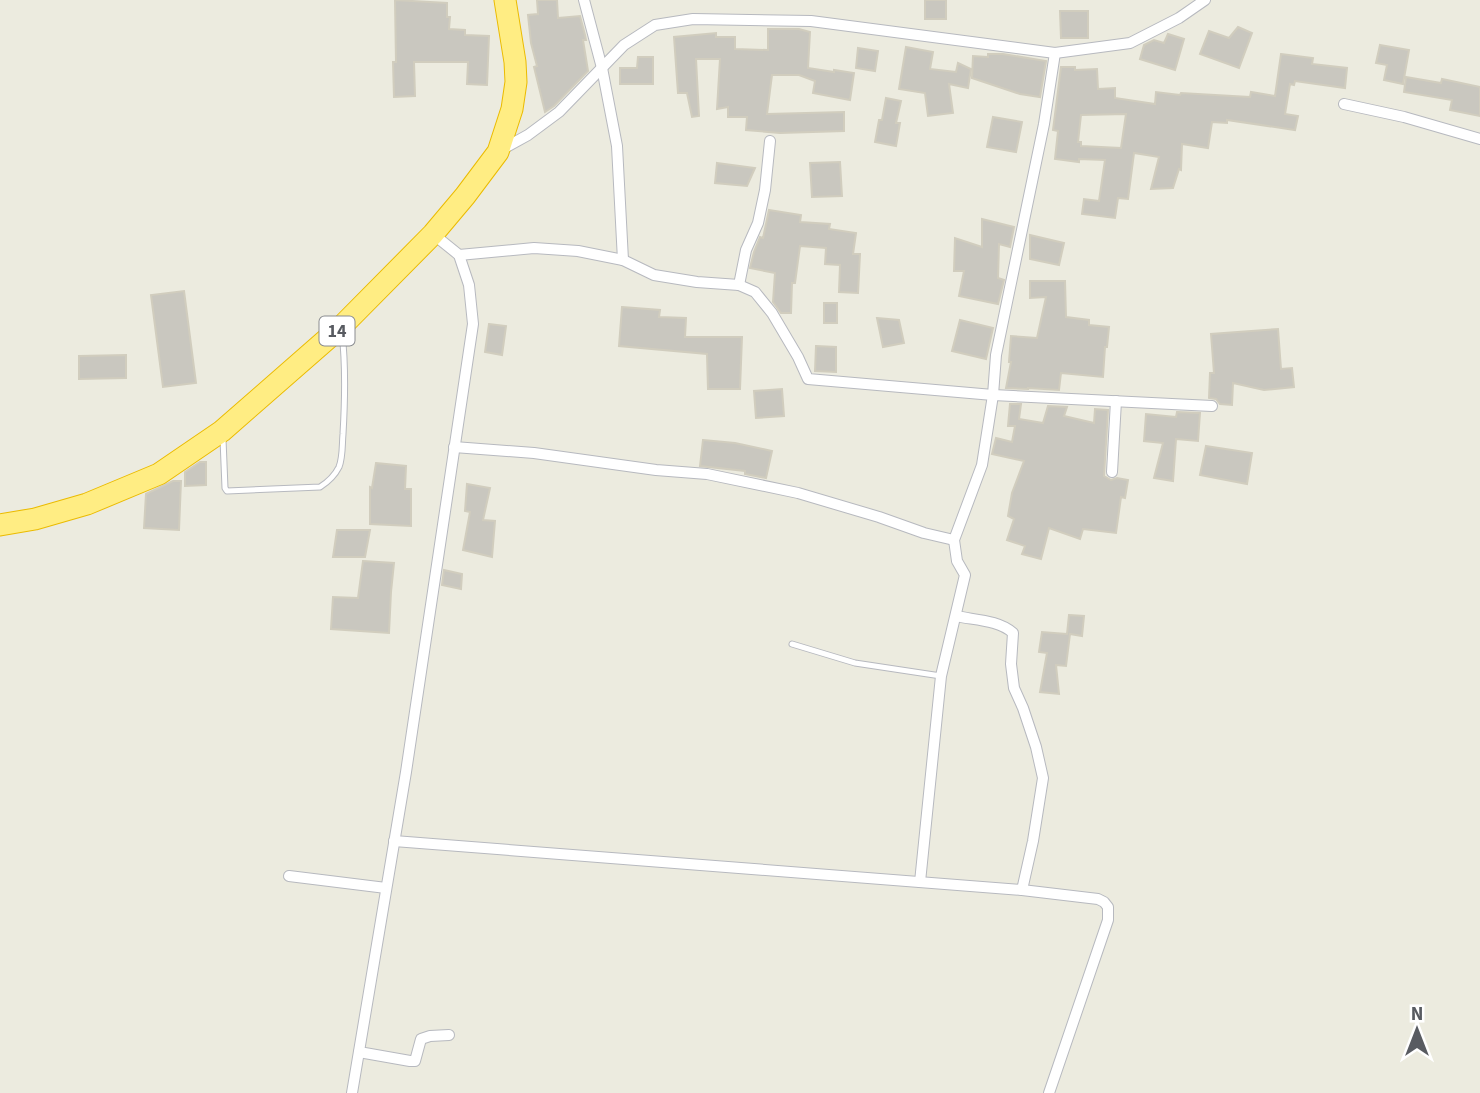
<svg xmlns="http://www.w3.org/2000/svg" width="1480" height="1093" font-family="'Source Sans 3',sans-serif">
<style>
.building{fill:#c9c7bf;stroke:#d1cdbe;stroke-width:2;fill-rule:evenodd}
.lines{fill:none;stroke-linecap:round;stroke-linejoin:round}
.lane-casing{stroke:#b7b9bf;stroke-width:7}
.street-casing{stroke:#b7b9bf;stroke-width:12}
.highway-casing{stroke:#ebbb00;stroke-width:23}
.lane{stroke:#fff;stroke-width:5}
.street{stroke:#fff;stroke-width:10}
.highway{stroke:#ffed83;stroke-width:21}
.labels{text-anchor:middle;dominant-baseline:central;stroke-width:5;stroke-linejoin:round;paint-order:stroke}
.shield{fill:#fff;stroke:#8a8c90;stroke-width:2}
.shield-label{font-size:18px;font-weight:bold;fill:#585b61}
</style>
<rect width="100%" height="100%" fill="#ecebdf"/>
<!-- building -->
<g class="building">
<polygon points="395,0 447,3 447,17 450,17 449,29 465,30 465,35 489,36 487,85 467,84 468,62 414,62 415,96 394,97 393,62 396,62"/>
<polygon points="537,0 557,0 558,18 580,16 585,35 586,40 583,40 588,71 554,106 545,112 534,67 537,66 531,43 528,15 538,14"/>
<rect x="925" y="0" width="21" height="19"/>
<polygon points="1060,11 1088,11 1088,38 1061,38"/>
<polygon points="1238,27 1252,33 1239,68 1200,54 1209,31 1229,38"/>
<polygon points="768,29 799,29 810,32 808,68 834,72 834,70 854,73 850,100 813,93 815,81 799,75 772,75 767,114 844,112 844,131 780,133 746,130 747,117 728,117 728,107 717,109 720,59 696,59 699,116 692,117 687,93 678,93 674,37 716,33 716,37 735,37 735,49 768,50"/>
<polygon points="1168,34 1184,39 1175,70 1140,59 1144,45 1154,40 1164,43"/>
<polygon points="1380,45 1409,50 1403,84 1384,80 1387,65 1376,63"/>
<polygon points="906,47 933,52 930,69 956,72 958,63 971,69 968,88 949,84 953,113 928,116 925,93 899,89"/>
<polygon points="858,48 878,51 875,71 856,68"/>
<polygon points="988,54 1003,54 1046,61 1040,97 1020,94 972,78 973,56 988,57"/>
<path d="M 1281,54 L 1313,58 L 1312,64 L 1347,68 L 1345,88 L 1295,81 L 1294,85 L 1290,84 L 1285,114 L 1298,116 L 1295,130 L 1227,120 L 1227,123 L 1212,122 L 1208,148 L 1182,144 L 1181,170 L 1179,169 L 1173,188 L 1151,189 L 1159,157 L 1134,153 L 1128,199 L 1118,198 L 1115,218 L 1082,214 L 1084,199 L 1099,201 L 1105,160 L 1079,159 L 1079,162 L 1055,159 L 1058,131 L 1053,130 L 1061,67 L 1075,67 L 1075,70 L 1097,69 L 1098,89 L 1115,88 L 1115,98 L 1155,104 L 1156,92 L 1180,95 L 1181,93 L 1250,97 L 1251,92 L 1275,96 ZM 1126,114 L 1121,148 L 1081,146 L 1081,142 L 1078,142 L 1081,115 Z"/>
<polygon points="638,57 653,57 653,84 620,84 620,68 637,68"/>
<polygon points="1406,77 1441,83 1442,79 1480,87 1480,116 1450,110 1452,100 1404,92"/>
<polygon points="886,98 901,101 896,123 900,123 896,146 875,142 879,120 882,120"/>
<polygon points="993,117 1022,122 1016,152 987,147"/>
<polygon points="840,162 842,196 812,197 810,163"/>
<polygon points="717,163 755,168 747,186 715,183"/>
<polygon points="769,210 801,215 800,222 830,224 829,229 856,233 853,254 860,254 858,293 839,292 840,265 825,264 826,248 800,246 795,283 792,283 791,313 781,313 773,302 775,273 750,268 754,252 760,237 763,238"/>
<polygon points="982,219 1014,227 1010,247 999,244 998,278 1004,280 998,304 959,296 964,271 954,271 955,238 982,247"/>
<polygon points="1030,235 1064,243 1059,265 1030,259"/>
<polygon points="1030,281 1065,281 1066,317 1089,320 1089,325 1109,327 1107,347 1105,347 1103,377 1061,373 1059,390 1028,388 1028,389 1006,388 1011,362 1009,362 1011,336 1037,338 1046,297 1030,298"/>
<polygon points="184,291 196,383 163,387 151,295"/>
<rect x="824" y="303" width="13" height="20"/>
<polygon points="622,307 660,310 659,317 686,318 685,337 742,337 740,389 708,389 707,354 619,346"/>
<polygon points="877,318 899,320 904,343 883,347"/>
<polygon points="960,320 993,328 986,359 952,351"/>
<polygon points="489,324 506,326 502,355 485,352"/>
<polygon points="1278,329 1281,369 1292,368 1294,387 1264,390 1233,383 1232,405 1220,404 1216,399 1209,398 1210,373 1214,373 1211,334"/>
<polygon points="816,346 836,347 836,372 815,371"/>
<polygon points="126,355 126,378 79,379 79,356"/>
<polygon points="782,389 784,416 756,418 754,391"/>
<polygon points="1010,404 1021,404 1019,419 1043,423 1048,406 1067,407 1064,416 1094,423 1095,409 1108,410 1104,476 1111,480 1117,478 1128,480 1125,498 1121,497 1116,533 1083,529 1080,539 1049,528 1041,559 1022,554 1025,546 1007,540 1014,519 1008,516 1012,493 1024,461 992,454 996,438 1012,442 1015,426 1008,426"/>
<polygon points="1177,412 1200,413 1198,441 1176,439 1173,481 1154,478 1163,443 1144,441 1146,414 1176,417"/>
<polygon points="703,440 735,443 772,451 766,478 745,474 745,471 700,466"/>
<polygon points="1206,446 1252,453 1247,484 1200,475"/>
<polygon points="200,462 206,462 206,485 185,486 185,472"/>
<polygon points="376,463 406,466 405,489 411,489 411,526 370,524 370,487 372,488"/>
<polygon points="173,481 181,481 179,530 144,528 146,494"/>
<polygon points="467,484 490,488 483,520 495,521 492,557 463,550 470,512 465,511"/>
<polygon points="337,530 370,530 365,557 333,557"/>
<polygon points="363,561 394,563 391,592 389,633 331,629 333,597 358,598"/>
<polygon points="444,570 462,574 461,589 442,585"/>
<polygon points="1069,615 1084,616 1082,636 1070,634 1066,666 1056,665 1059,694 1040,692 1047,653 1039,652 1042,632 1067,634"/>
</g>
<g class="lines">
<!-- lane casing -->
<g class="lane-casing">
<g id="lane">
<path d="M 223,439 L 225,488 L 227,491 L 320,487 C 328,482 335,475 339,467 C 343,457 342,444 343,434 C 345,400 346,367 342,333"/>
<polyline points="792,644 855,663 941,676"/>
</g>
</g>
<!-- street casing -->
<g class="street-casing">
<g id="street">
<polyline points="584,0 602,68 617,146 623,260"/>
<polyline points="1344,104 1404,117 1480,139"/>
<polyline points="499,151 528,135 559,112 624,45 655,25 693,19 811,21 1055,53 1130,43 1179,18 1205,0"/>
<polyline points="459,255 534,248 578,251 623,260 654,275 697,282 739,285 755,292 772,313 798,357 808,379 993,395 1212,406"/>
<polyline points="739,285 746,250 758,223 765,190 770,141"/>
<polyline points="454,447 534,453 656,470 707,474 798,493 879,517 924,533 954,540"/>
<polyline points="1112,472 1116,401"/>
<path d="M 956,616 C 974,620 999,620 1013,633 L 1011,664 L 1014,688 L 1023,708 L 1036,747 L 1043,778 L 1033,841 L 1022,890"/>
<polyline points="394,841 1022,890 1098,899 1104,902 1108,907 1108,920 1049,1093"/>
<polyline points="289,876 386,888"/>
<polyline points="920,882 941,676 965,575 957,561 954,540 982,465 993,395 996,355 1044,124 1055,53"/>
<polyline points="359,1052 410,1061 415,1061 421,1039 430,1036 449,1035"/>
<polyline points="352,1093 406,772 473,324 469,285 459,255 433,234"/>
</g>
</g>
<!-- highway casing -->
<g class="highway-casing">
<polyline id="highway" points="0,525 35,519 87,504 159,474 222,431 342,326 433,234 465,196 498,152 512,109 516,82 515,62 505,0"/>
</g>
<!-- lane -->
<use href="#lane" class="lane"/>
<!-- street -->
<use href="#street" class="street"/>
<!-- highway -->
<use href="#highway" class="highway"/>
</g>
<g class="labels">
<!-- shield labels -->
<rect class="shield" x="319.5" y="316.5" width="35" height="29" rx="5"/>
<g class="shield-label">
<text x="337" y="331">14</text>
</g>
</g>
<!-- north arrow -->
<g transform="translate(1417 1030)" stroke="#ffffff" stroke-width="5" paint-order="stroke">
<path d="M0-5L12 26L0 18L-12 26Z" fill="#585b61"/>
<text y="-10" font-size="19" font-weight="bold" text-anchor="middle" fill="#585b61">N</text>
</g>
</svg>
